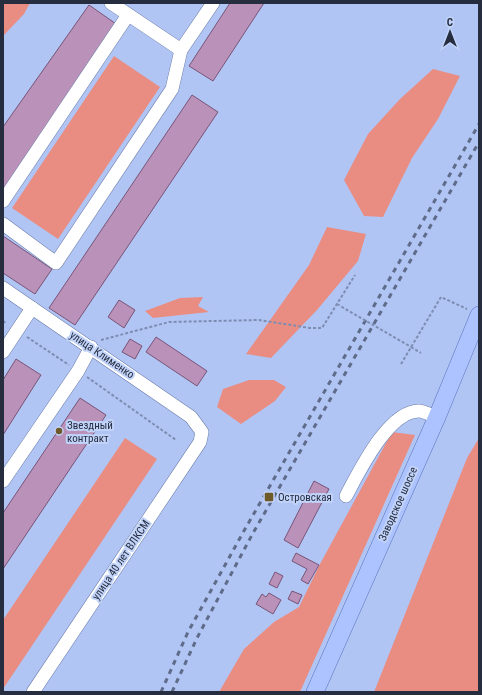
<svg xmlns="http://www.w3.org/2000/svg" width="482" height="695" font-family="'Roboto Condensed',sans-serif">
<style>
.green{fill:#e98d83}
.building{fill:#ba92b9;stroke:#785477}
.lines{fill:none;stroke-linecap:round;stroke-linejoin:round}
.minor-casing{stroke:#6a7ca8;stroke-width:14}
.major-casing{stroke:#5874bc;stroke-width:18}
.path{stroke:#7d8db2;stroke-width:2;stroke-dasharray:3 2;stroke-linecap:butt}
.minor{stroke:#fff;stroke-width:13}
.major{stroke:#acc3ff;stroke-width:17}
.rail{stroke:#5e6b89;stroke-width:3;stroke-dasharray:5 5;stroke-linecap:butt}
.path-bridge{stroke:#7d8db2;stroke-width:2;stroke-dasharray:3 2;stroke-linecap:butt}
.poi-dot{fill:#6e5928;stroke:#c2d3f9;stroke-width:1.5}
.labels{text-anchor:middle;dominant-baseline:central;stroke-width:4;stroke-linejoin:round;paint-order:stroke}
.street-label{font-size:11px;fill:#252d3f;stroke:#c2d3f9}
.poi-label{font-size:11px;fill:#252d3f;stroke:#c2d3f9;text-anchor:start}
</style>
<rect width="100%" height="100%" fill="#b1c5f5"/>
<!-- green -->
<g class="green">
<polygon points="3,3 30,3 24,14 3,36"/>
<polygon points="114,56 160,87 58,239 12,208"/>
<polygon points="433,69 460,76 438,119 412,158 383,217 364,216 344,180 368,134 400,99"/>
<polygon points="327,227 366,234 358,261 317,310 271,358 246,354 309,265"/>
<polygon points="203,297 198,306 209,312 153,318 145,311 180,298"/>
<polygon points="249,380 274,380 286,387 275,401 241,424 217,407 223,389"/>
<polygon points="392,432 415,435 300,692 219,692 244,649 274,622 299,607 320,564"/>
<polygon points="125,438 157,459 3,689 3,620"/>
<polygon points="479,438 479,692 374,692 467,458"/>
</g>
<!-- building -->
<g class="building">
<polygon points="230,3 264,3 213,81 189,66"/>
<polygon points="89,5 119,26 3,191 3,127"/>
<polygon points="192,95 218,112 75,325 49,308"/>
<polygon points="3,236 52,269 35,294 3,273"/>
<polygon points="119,300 135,310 124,328 108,317"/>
<polygon points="156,337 207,371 197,386 146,352"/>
<polygon points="130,339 142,346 135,359 122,352"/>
<polygon points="16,359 41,375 3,435 3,380"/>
<polygon points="80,398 106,415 3,569 3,513"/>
<polygon points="314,481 329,489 298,548 284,540"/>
<polygon points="296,553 319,565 308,584 301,580 307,569 292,561"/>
<polygon points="275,572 283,576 277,588 269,584"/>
<polygon points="292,591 302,595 298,604 288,599"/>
<polygon points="269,593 281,600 273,614 256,604 262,594 266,597"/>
</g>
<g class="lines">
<!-- minor casing -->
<g class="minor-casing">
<g id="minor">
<polyline points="111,3 181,50 213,3"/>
<polyline points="3,201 128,15"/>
<polyline points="3,224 56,263 172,89 181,50"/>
<polyline points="3,288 191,417 202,432 200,442 33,692"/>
<polyline points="3,352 32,308"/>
<polyline points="3,481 78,371 91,347"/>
<path d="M 346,496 C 359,472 388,411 419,411 C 424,411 432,416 437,417"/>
</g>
</g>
<!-- major casing -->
<g class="major-casing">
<polyline id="major" points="315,692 437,417 479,315"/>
</g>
<!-- path -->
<g class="path">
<polyline points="3,321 7,324"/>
<polyline points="27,337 69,365"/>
<polyline points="101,340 169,322 259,320 310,328 322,328 355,275"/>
<polyline points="411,347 421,353"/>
<polyline points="401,364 441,297 467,309"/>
<polyline points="87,377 176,440"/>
</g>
<!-- minor -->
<use href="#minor" class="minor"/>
<!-- major -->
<use href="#major" class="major"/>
<!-- rail -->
<g class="rail">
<polyline points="161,692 188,632 245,529 479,124"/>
<polyline points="172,692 197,638 253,533 479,142"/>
</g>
<!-- path-bridge -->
<polyline class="path-bridge" points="337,304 411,347"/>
</g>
<!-- markers -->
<g class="poi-dot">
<circle cx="59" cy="431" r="4"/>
<rect x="264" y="492" width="10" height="10" rx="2"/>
</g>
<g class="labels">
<!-- street labels -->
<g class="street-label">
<text transform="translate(102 355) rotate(34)">улица Клименко</text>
<text transform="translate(398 504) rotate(-66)">Заводское шоссе</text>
<text transform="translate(121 560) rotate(-56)">улица 40 лет ВЛКСМ</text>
</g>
<!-- poi labels -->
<g class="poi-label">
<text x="67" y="425">Звездный<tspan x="67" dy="13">контракт</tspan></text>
<text x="278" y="497">Островская</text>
</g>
</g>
<!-- border -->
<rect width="482" height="695" fill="none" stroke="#252d3f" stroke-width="8"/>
<!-- north arrow -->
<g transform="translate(450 32)" stroke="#c2d3f9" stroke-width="3" paint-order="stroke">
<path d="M0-3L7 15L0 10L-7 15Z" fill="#252d3f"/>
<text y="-6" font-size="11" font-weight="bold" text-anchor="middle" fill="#252d3f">С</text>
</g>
</svg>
